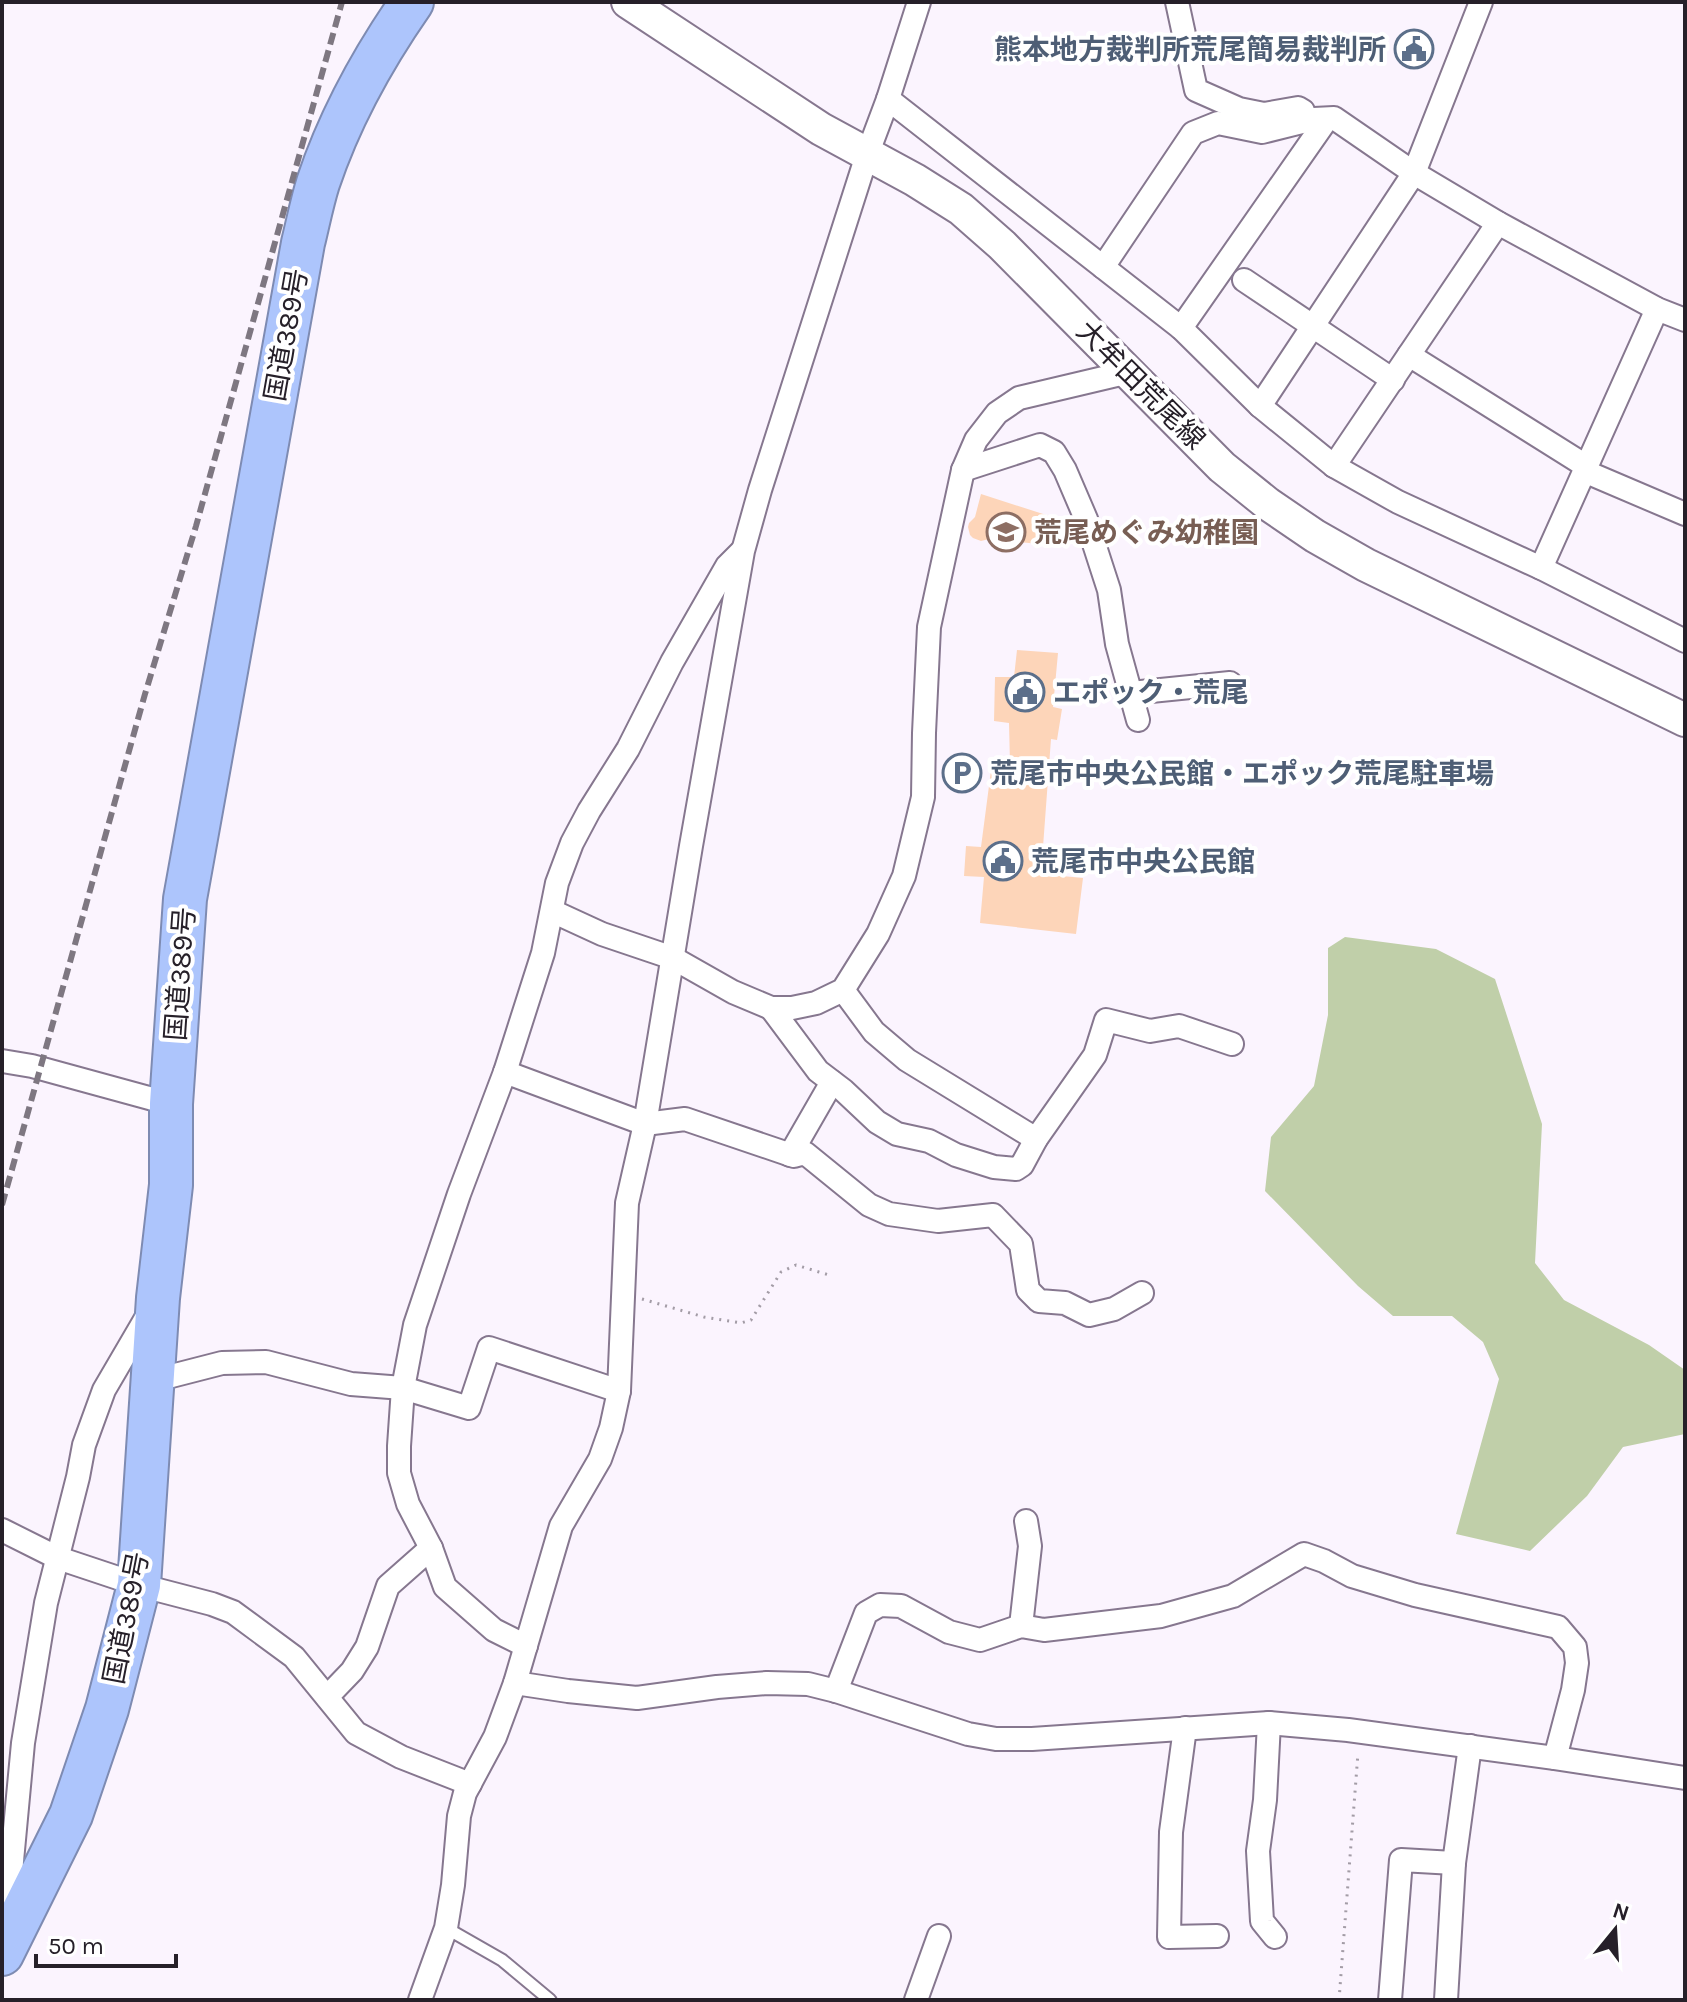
<svg xmlns="http://www.w3.org/2000/svg" width="1687" height="2002" font-family="Karla,'Noto Sans JP',sans-serif">
<style>
.green{fill:#c0cfa9}
.building{fill:#fdd5b9}
.lines{fill:none;stroke-linecap:round;stroke-linejoin:round}
.lane-casing{stroke:#86778f;stroke-width:15}
.street-casing{stroke:#86778f;stroke-width:26}
.secondary-casing{stroke:#86778f;stroke-width:36}
.highway-casing{stroke:#7e8bb2;stroke-width:46}
.path{stroke:#a39ca6;stroke-width:3;stroke-dasharray:2 6;stroke-linecap:butt}
.lane{stroke:#fff;stroke-width:11}
.street{stroke:#fff;stroke-width:22}
.secondary{stroke:#fff;stroke-width:32}
.highway{stroke:#adc5fc;stroke-width:42}
.rail{stroke:#7e7781;stroke-width:6;stroke-dasharray:12 6;stroke-linecap:butt}
.labels{text-anchor:middle;dominant-baseline:central;stroke-width:8;stroke-linejoin:round;paint-order:stroke}
.service-label{font-size:28px;font-weight:bold;fill:#4e5e75;stroke:#fff;text-anchor:start}
.street-label{font-size:28px;fill:#262029;stroke:#fff}
.education-label{font-size:28px;font-weight:bold;fill:#785e54;stroke:#fff;text-anchor:start}
</style>
<rect width="100%" height="100%" fill="#fbf4fe"/>
<!-- green -->
<polygon class="green" points="1345,937 1436,949 1495,979 1542,1124 1535,1263 1564,1300 1649,1345 1685,1370 1685,1434 1623,1447 1587,1496 1530,1551 1456,1534 1499,1379 1483,1342 1452,1316 1393,1316 1358,1286 1265,1191 1271,1137 1314,1086 1328,1015 1328,948"/>
<!-- building -->
<g class="building">
<polygon points="981,494 1068,522 1060,546 989,539 981,541 973,538 970,535 968,527 969,523 975,517"/>
<polygon points="1017,650 1058,653 1053,707 1062,709 1057,740 1051,739 1041,874 1083,878 1076,934 980,923 984,877 964,876 966,846 981,847 992,763 1010,764 1009,723 994,721 995,677 1014,677"/>
</g>
<g class="lines">
<!-- lane casing -->
<g class="lane-casing">
<polyline id="lane" points="446,1928 502,1960 550,2000"/>
</g>
<!-- street casing -->
<g class="street-casing">
<g id="street">
<polyline points="1177,2 1196,90 1239,109 1264,114 1298,108 1303,111"/>
<polyline points="888,99 1181,328 1260,406 1334,466 1398,502 1541,568 1685,641"/>
<polyline points="1103,267 1193,133 1218,123 1262,132 1314,119 1334,118 1414,173 1498,223 1657,309 1685,320"/>
<polyline points="1244,280 1393,380"/>
<polyline points="1181,328 1327,119"/>
<polyline points="1409,355 1586,466"/>
<polyline points="1260,406 1414,173 1481,2"/>
<polyline points="1334,466 1498,223"/>
<polyline points="963,470 1040,445 1054,452 1065,470 1086,519 1109,590 1117,644 1138,720"/>
<polyline points="1584,471 1685,514"/>
<polyline points="1541,568 1657,309"/>
<polyline points="1131,693 1230,683"/>
<polyline points="552,911 602,934 673,958 733,992 771,1008 792,1008 816,1003 843,990 878,934 904,876 923,797 924,733 929,627 963,470 976,440 997,413 1019,398 1129,372"/>
<polyline points="843,990 874,1032 907,1060 1036,1139"/>
<polyline points="771,1008 818,1071 843,1090 877,1122 897,1134 929,1141 956,1155 994,1167 1016,1169 1022,1165 1036,1139 1095,1055 1106,1020 1150,1031 1179,1026 1232,1044"/>
<polyline points="2,1061 32,1066 171,1104"/>
<polyline points="505,1072 645,1124 685,1119 794,1156 805,1153 869,1205 889,1214 938,1221 993,1215 1021,1244 1028,1290 1039,1301 1065,1303 1089,1315 1114,1309 1142,1293"/>
<polyline points="790,1155 832,1082"/>
<polyline points="152,1381 222,1363 266,1362 351,1384 403,1388 469,1408 489,1348 619,1391"/>
<polyline points="2,1530 58,1558 139,1585 212,1604 233,1612 294,1657 356,1733 401,1757 470,1784"/>
<polyline points="1021,1626 1030,1546 1026,1521"/>
<polyline points="526,1646 494,1630 445,1587 431,1548 408,1504 399,1473 399,1446 403,1388 415,1325 459,1194 505,1072 543,953 557,883 572,843 589,811 628,749 672,662 727,566 742,551"/>
<polyline points="515,1683 568,1691 637,1698 717,1687 767,1683 808,1684 836,1691 968,1734 996,1739 1032,1739 1269,1723 1348,1730 1555,1758 1685,1778"/>
<polyline points="836,1691 866,1613 880,1605 901,1606 949,1632 980,1640 1021,1626 1044,1630 1161,1616 1233,1596 1304,1554 1324,1561 1352,1576 1415,1595 1558,1627 1575,1647 1577,1663 1573,1690 1555,1758"/>
<polyline points="327,1697 352,1671 367,1647 388,1586 431,1548"/>
<polyline points="1269,1723 1265,1800 1258,1851 1262,1921 1275,1937"/>
<polyline points="1185,1728 1171,1832 1169,1937 1217,1936"/>
<polyline points="9,1920 12,1861 23,1743 46,1603 78,1477 84,1445 104,1390 149,1313"/>
<polyline points="420,2000 446,1928 453,1885 459,1816 465,1793 495,1737 515,1683 561,1526 600,1459 611,1428 619,1391 627,1203 645,1124 691,846 743,551 760,490 867,155 888,99 919,2"/>
<polyline points="916,2000 939,1936"/>
<polyline points="1390,2000 1401,1860 1454,1863"/>
<polyline points="1446,2000 1454,1863 1470,1746"/>
</g>
</g>
<!-- secondary casing -->
<g class="secondary-casing">
<polyline id="secondary" points="628,2 821,129 915,180 961,209 1002,245 1222,467 1268,504 1315,536 1366,565 1685,720"/>
</g>
<!-- highway casing -->
<g class="highway-casing">
<path id="highway" d="M 2,1954 L 71,1815 L 107,1709 L 139,1585 L 158,1298 L 171,1185 L 171,1104 L 185,899 L 303,243 C 308,223 312,202 318,183 C 340,117 373,58 412,2"/>
</g>
<!-- path -->
<g class="path">
<polyline points="642,1299 704,1317 741,1323 751,1320 781,1272 796,1265 829,1275"/>
<polyline points="1339,2000 1358,1753"/>
</g>
<!-- lane -->
<use href="#lane" class="lane"/>
<!-- street -->
<use href="#street" class="street"/>
<!-- secondary -->
<use href="#secondary" class="secondary"/>
<!-- highway -->
<use href="#highway" class="highway"/>
<!-- rail -->
<polyline class="rail" points="2,1205 145,694 196,526 342,2"/>
</g>
<!-- icons -->
<defs>
<g id="civic-ring" transform="scale(2)"><circle r="9.5" fill="#fff" stroke="#5c6f8a" stroke-width="1.5"/><path d="M-.6-6.5H3V-4.5H.6V-3L4-1V1h2V6H-6V1h2V-1L-.6-3ZM-1.2 2.5V6h2.4V2.5Z" fill="#5c6f8a"/></g>
<g id="school-ring" transform="scale(2)"><circle r="9.5" fill="#fff" stroke="#8d6e63" stroke-width="1.5"/><path d="M0-5L7-2L0 1L-7-2ZM-4 1L0 2.5L4 1V4Q0 6-4 4Z" fill="#8d6e63"/></g>
<g id="parking-ring" transform="scale(2)"><circle r="9.5" fill="#fff" stroke="#5c6f8a" stroke-width="1.5"/><path d="M-3.5-5.5H1a3.5 3.5 0 0 1 0 7H-1V5.5H-3.5ZM-1-3.4V-.6H.8a1.4 1.4 0 0 0 0-2.8Z" fill="#5c6f8a"/></g>
</defs>
<g fill-rule="evenodd">
<use href="#civic-ring" x="1414" y="49"/>
<use href="#school-ring" x="1006" y="532"/>
<use href="#civic-ring" x="1025" y="692"/>
<use href="#parking-ring" x="962" y="773"/>
<use href="#civic-ring" x="1003" y="861"/>
</g>
<g class="labels">
<!-- service labels -->
<g class="service-label">
<text x="1386" y="49" text-anchor="end">熊本地方裁判所荒尾簡易裁判所</text>
<text x="1053" y="692">エポック・荒尾</text>
<text x="990" y="773">荒尾市中央公民館・エポック荒尾駐車場</text>
<text x="1031" y="861">荒尾市中央公民館</text>
</g>
<!-- street labels -->
<g class="street-label">
<text transform="translate(286 335) rotate(-80)">国道389号</text>
<text transform="translate(1141 385) rotate(45)">大牟田荒尾線</text>
<text transform="translate(180 974) rotate(-86)">国道389号</text>
<text transform="translate(126 1618) rotate(-79)">国道389号</text>
</g>
<!-- education labels -->
<g class="education-label">
<text x="1034" y="532">荒尾めぐみ幼稚園</text>
</g>
</g>
<!-- border -->
<rect width="1687" height="2002" fill="none" stroke="#262029" stroke-width="8"/>
<!-- north arrow -->
<g transform="translate(1615 1930) rotate(18)" stroke="#ffffff" stroke-width="6" paint-order="stroke">
<path d="M0-6L14 30L0 20L-14 30Z" fill="#262029"/>
<text y="-12" font-size="22" font-weight="bold" text-anchor="middle" fill="#262029">N</text>
</g>
<!-- scale -->
<path d="M36 1954v12h140v-12" fill="none" stroke="#262029" stroke-width="4"/>
<text x="48" y="1954" font-size="24" fill="#262029" stroke="#ffffff" stroke-width="6" paint-order="stroke">50 m</text>
</svg>
